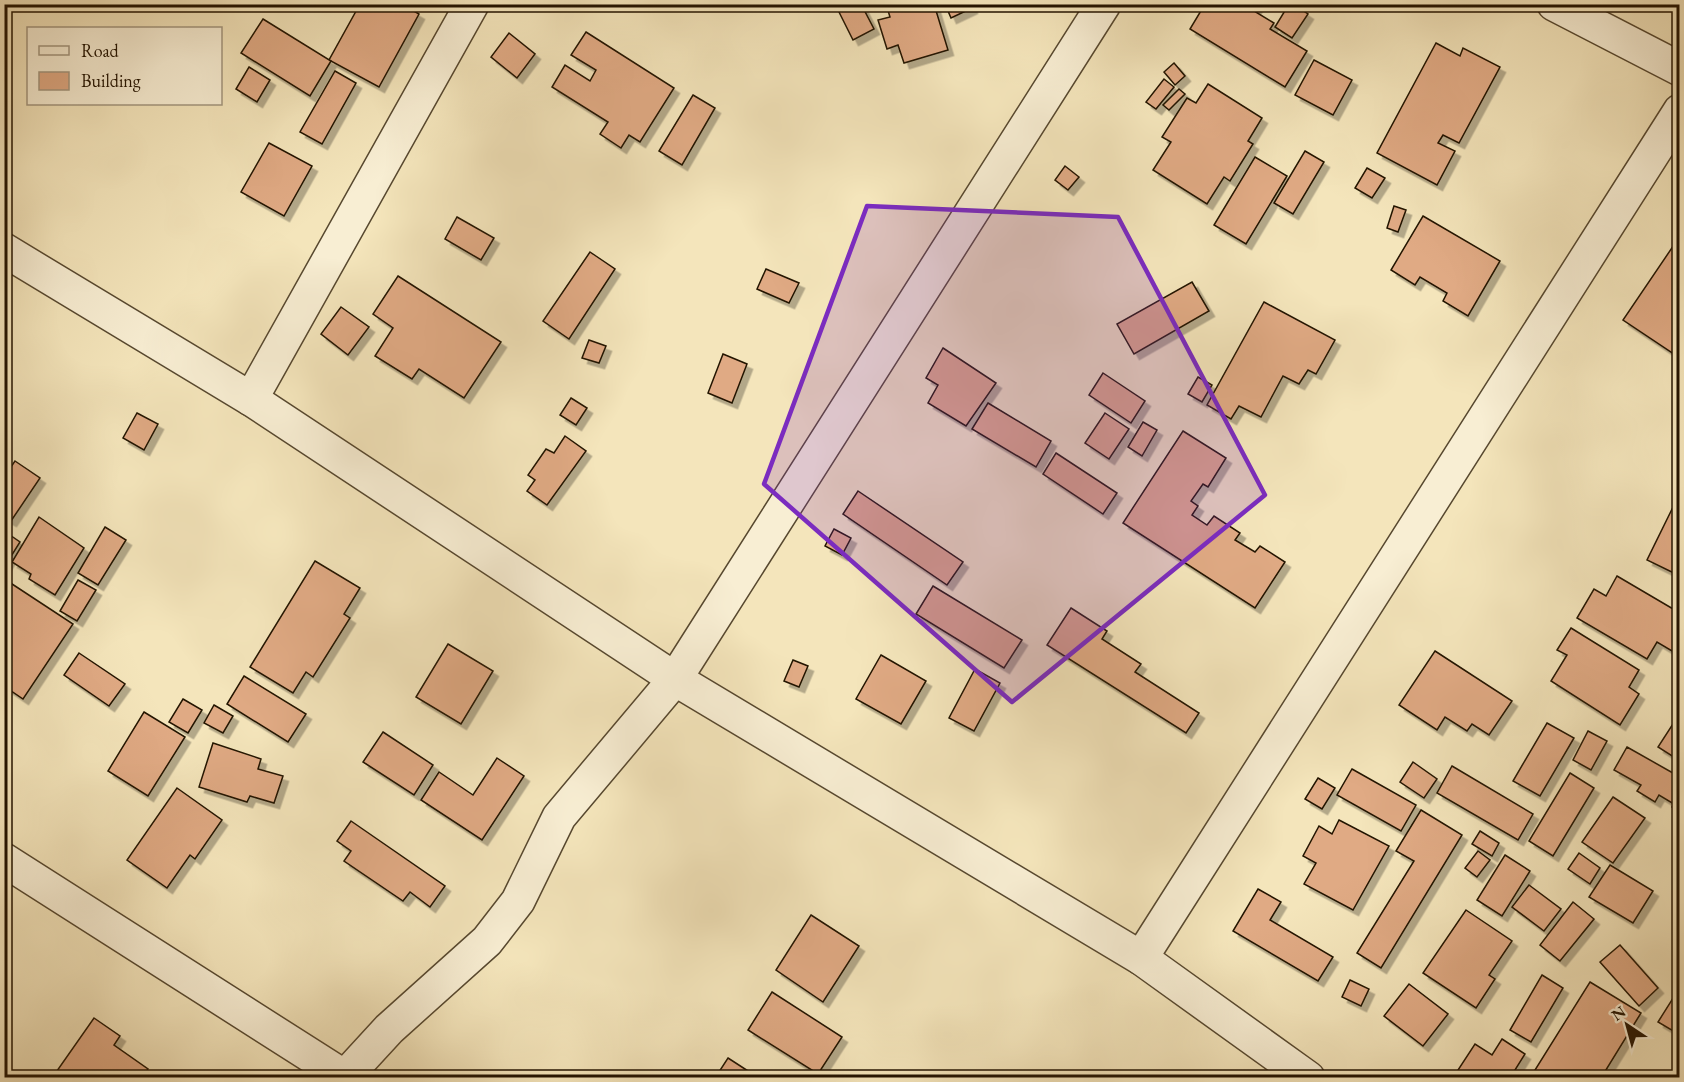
<svg xmlns="http://www.w3.org/2000/svg" width="1684" height="1082" font-family="'EB Garamond',serif">
<style>
.building{fill:#e0aa84;stroke:#231300;stroke-width:1.5;filter:url(#shadow)}
.lines{fill:none;stroke-linecap:round;stroke-linejoin:round}
.minor-casing{stroke:#57482f;stroke-width:36}
.minor{stroke:#f8eed3;stroke-width:33}
.marked{fill:#7b2cbf;fill-opacity:0.2;stroke:#7b2cbf;stroke-width:4.5;stroke-linejoin:round}
</style>
<defs>
<filter id="shadow"><feDropShadow dx="5.5" dy="5.5" stdDeviation="0" flood-color="#0004"/></filter>
</defs>
<rect width="100%" height="100%" fill="#f4e5bb"/>
<filter id="stains"><feTurbulence type="fractalNoise" baseFrequency=".00333" numOctaves="4"/><feColorMatrix values="0 0 0 0 .2 0 0 0 0 .09 0 0 0 0 .02 0 0 0 .5 -.17"/></filter>
<radialGradient id="worn" r=".72"><stop offset=".6" stop-color="#630" stop-opacity="0"/><stop offset="1" stop-color="#630" stop-opacity=".3"/></radialGradient>
<!-- building -->
<g class="building">
<polygon points="360,4 402,4 419,14 379,87 329,60"/>
<polygon points="835,4 861,4 874,29 853,40"/>
<polygon points="886,4 934,4 948,50 904,63 898,45 887,49 878,20 890,17"/>
<polygon points="945,4 971,4 972,8 951,18"/>
<polygon points="1205,4 1258,4 1254,11 1274,23 1270,29 1307,51 1285,87 1190,29"/>
<polygon points="1289,4 1293,4 1308,14 1292,38 1275,27"/>
<polygon points="263,19 331,61 310,96 241,53"/>
<polygon points="586,32 674,88 640,142 629,135 621,148 600,134 608,122 552,87 565,65 590,81 596,70 571,55"/>
<polygon points="509,33 535,54 517,78 491,57"/>
<polygon points="1436,43 1460,56 1463,48 1500,67 1459,143 1443,135 1438,143 1455,151 1437,185 1377,153"/>
<polygon points="1314,60 1352,80 1333,115 1295,95"/>
<polygon points="1174,63 1185,76 1175,85 1164,72"/>
<polygon points="249,67 270,80 257,102 236,89"/>
<polygon points="335,71 356,83 322,144 300,132"/>
<polygon points="1164,79 1174,87 1156,109 1146,102"/>
<polygon points="1208,84 1262,118 1248,141 1253,144 1230,181 1224,177 1207,204 1153,170 1171,142 1162,137 1187,98 1196,103"/>
<polygon points="1179,89 1185,94 1169,110 1163,105"/>
<polygon points="693,95 715,108 682,165 659,151"/>
<polygon points="269,143 312,166 284,216 241,192"/>
<polygon points="1305,151 1324,162 1293,214 1274,203"/>
<polygon points="1255,157 1287,176 1246,244 1214,225"/>
<polygon points="1065,166 1079,177 1068,190 1055,180"/>
<polygon points="1367,168 1385,178 1372,198 1355,188"/>
<polygon points="1394,206 1406,210 1398,232 1387,228"/>
<polygon points="1423,216 1500,261 1468,316 1443,301 1447,293 1420,277 1415,285 1391,270"/>
<polygon points="457,217 494,238 481,260 445,239"/>
<polygon points="1680,236 1680,358 1623,320"/>
<polygon points="590,252 615,269 569,339 543,321"/>
<polygon points="766,269 799,283 789,303 757,289"/>
<polygon points="398,276 501,342 464,398 419,369 412,379 375,356 393,328 373,314"/>
<polygon points="1192,282 1209,311 1134,354 1117,324"/>
<polygon points="1264,302 1335,340 1316,374 1308,370 1299,384 1283,376 1261,417 1239,406 1231,419 1207,405"/>
<polygon points="341,307 369,327 348,355 321,334"/>
<polygon points="589,340 606,346 599,363 582,358"/>
<polygon points="943,348 996,383 966,426 928,403 938,385 926,378"/>
<polygon points="723,354 747,364 732,403 708,393"/>
<polygon points="1103,373 1145,401 1131,423 1089,395"/>
<polygon points="1198,377 1212,385 1202,402 1188,394"/>
<polygon points="571,398 587,408 576,425 560,415"/>
<polygon points="988,403 1051,441 1036,467 972,429"/>
<polygon points="137,413 158,424 144,450 123,438"/>
<polygon points="1105,413 1129,429 1109,459 1085,443"/>
<polygon points="1143,422 1157,430 1142,456 1128,447"/>
<polygon points="1183,431 1226,458 1208,487 1203,484 1191,501 1198,506 1192,515 1207,525 1214,516 1240,533 1235,540 1255,552 1260,546 1285,562 1255,608 1123,523"/>
<polygon points="565,436 586,451 547,505 527,491 535,480 528,475 546,449 554,453"/>
<polygon points="1056,453 1117,493 1103,514 1043,474"/>
<polygon points="15,461 40,478 11,521 4,517 4,477"/>
<polygon points="858,491 963,562 947,585 843,514"/>
<polygon points="1676,501 1680,503 1680,576 1647,560"/>
<polygon points="39,517 84,548 55,595 29,579 31,574 12,562"/>
<polygon points="105,527 126,540 98,585 78,573"/>
<polygon points="834,529 851,538 842,555 825,546"/>
<polygon points="4,531 20,542 5,566 4,566"/>
<polygon points="315,561 360,588 344,614 350,618 313,677 306,672 293,693 250,667"/>
<polygon points="1617,576 1680,613 1680,637 1672,651 1657,642 1647,659 1577,618 1594,589 1606,596"/>
<polygon points="78,580 96,590 77,621 60,611"/>
<polygon points="9,582 73,624 23,699 4,686 4,588"/>
<polygon points="933,586 1022,640 1004,668 916,614"/>
<polygon points="1071,608 1107,631 1102,639 1141,664 1135,672 1199,713 1186,733 1047,645"/>
<polygon points="1571,628 1639,670 1629,687 1639,694 1620,725 1551,681 1567,655 1557,650"/>
<polygon points="448,644 493,671 461,724 416,697"/>
<polygon points="1435,651 1512,701 1489,735 1472,724 1467,731 1445,717 1437,730 1399,705"/>
<polygon points="79,653 125,684 109,706 64,675"/>
<polygon points="881,655 926,681 901,724 856,699"/>
<polygon points="793,660 808,666 799,687 784,681"/>
<polygon points="975,669 1000,683 974,731 949,718"/>
<polygon points="244,676 306,714 288,742 227,704"/>
<polygon points="183,699 202,710 188,733 169,722"/>
<polygon points="214,705 233,716 223,733 204,723"/>
<polygon points="144,712 185,737 148,796 108,771"/>
<polygon points="1680,713 1680,761 1658,747"/>
<polygon points="1547,723 1574,738 1540,796 1513,781"/>
<polygon points="1588,731 1607,741 1591,770 1573,760"/>
<polygon points="383,732 433,765 414,795 363,762"/>
<polygon points="213,743 261,759 258,769 283,776 274,803 250,796 247,802 199,787"/>
<polygon points="1627,747 1680,777 1680,811 1672,807 1674,804 1659,795 1655,802 1637,791 1641,785 1614,770"/>
<polygon points="497,758 524,776 482,840 421,800 439,772 473,795"/>
<polygon points="1413,762 1437,779 1424,798 1400,782"/>
<polygon points="1452,766 1533,814 1518,840 1437,793"/>
<polygon points="1352,769 1416,805 1401,831 1337,795"/>
<polygon points="1570,773 1594,788 1553,856 1529,841"/>
<polygon points="1318,778 1335,788 1322,809 1305,799"/>
<polygon points="177,788 222,820 195,859 190,855 167,888 127,860"/>
<polygon points="1613,797 1645,818 1613,863 1582,842"/>
<polygon points="1421,810 1462,835 1381,968 1357,953 1414,861 1396,851"/>
<polygon points="1339,820 1389,846 1353,910 1304,884 1316,863 1303,856 1319,826 1332,834"/>
<polygon points="351,821 445,886 430,907 410,892 403,901 344,861 351,851 337,841"/>
<polygon points="1480,831 1499,843 1492,856 1472,844"/>
<polygon points="1478,851 1490,860 1477,877 1465,868"/>
<polygon points="1579,853 1600,868 1590,884 1568,869"/>
<polygon points="1505,855 1530,871 1502,916 1477,900"/>
<polygon points="1610,865 1653,891 1633,923 1589,897"/>
<polygon points="1529,885 1561,909 1544,931 1512,907"/>
<polygon points="1258,889 1281,902 1270,920 1333,957 1318,981 1233,931"/>
<polygon points="1573,902 1594,919 1560,961 1540,945"/>
<polygon points="1466,910 1512,941 1489,975 1495,979 1476,1008 1423,973"/>
<polygon points="811,915 859,946 823,1002 776,970"/>
<polygon points="1620,945 1658,988 1639,1006 1600,962"/>
<polygon points="1542,975 1563,988 1531,1042 1510,1030"/>
<polygon points="1350,980 1369,989 1361,1006 1342,997"/>
<polygon points="1590,982 1641,1013 1601,1078 1572,1078 1567,1075 1565,1078 1530,1078"/>
<polygon points="1409,984 1448,1014 1423,1046 1384,1016"/>
<polygon points="1680,987 1680,1035 1658,1022"/>
<polygon points="772,992 842,1037 818,1074 748,1030"/>
<polygon points="94,1018 120,1036 114,1045 148,1069 142,1078 52,1078"/>
<polygon points="1502,1039 1525,1054 1510,1078 1470,1078 1458,1070 1475,1044 1492,1055"/>
<polygon points="728,1058 759,1078 715,1078"/>
</g>
<g class="lines">
<!-- minor casing -->
<g class="minor-casing">
<g id="minor">
<polyline points="1554,4 1680,69"/>
<polyline points="4,250 251,399 675,679 1141,958 1308,1078"/>
<polyline points="251,399 472,4"/>
<polyline points="4,860 346,1078"/>
<polyline points="1141,958 1680,111"/>
<polyline points="344,1078 389,1029 487,941 518,901 559,817 675,679 1104,4"/>
</g>
</g>
<!-- minor -->
<use href="#minor" class="minor"/>
</g>
<!-- marked area -->
<path class="marked" d="M 867,206 L 1118,217 L 1265,495 L 1012,702 L 764,484 Z"/>
<!-- margin -->
<rect width="1684" height="1082" fill="none" stroke="#f4e5bb" stroke-width="24"/>
<rect x="6" y="6" width="1672" height="1070" fill="none" stroke="#231300" stroke-width="3"/>
<rect x="12" y="12" width="1660" height="1058" fill="none" stroke="#231300" stroke-width="1.5"/>
<!-- legend -->
<rect x="27" y="27" width="195" height="78" fill="#f8eed3" stroke="#a3967f" stroke-width="1.5"/>
<rect x="39" y="46" width="30" height="9" fill="#f8eed3" stroke="#a3967f" stroke-width="1.5"/>
<text x="81" y="57" font-size="18" fill="#231300">Road</text>
<rect x="39" y="72" width="30" height="18" fill="#e0aa84" stroke="#a3967f" stroke-width="1.5"/>
<text x="81" y="87" font-size="18" fill="#231300">Building</text>
<!-- north arrow -->
<g transform="translate(1627 1025) rotate(324)" stroke="#f8eed3" stroke-width="4.5" paint-order="stroke">
<path d="M0-4.5L10 22L0 15L-10 22Z" fill="#231300"/>
<text y="-9" font-size="16" font-weight="bold" text-anchor="middle" fill="#231300">N</text>
</g>
<rect width="100%" height="100%" filter="url(#stains)"/>
<rect width="100%" height="100%" fill="url(#worn)"/>
</svg>
